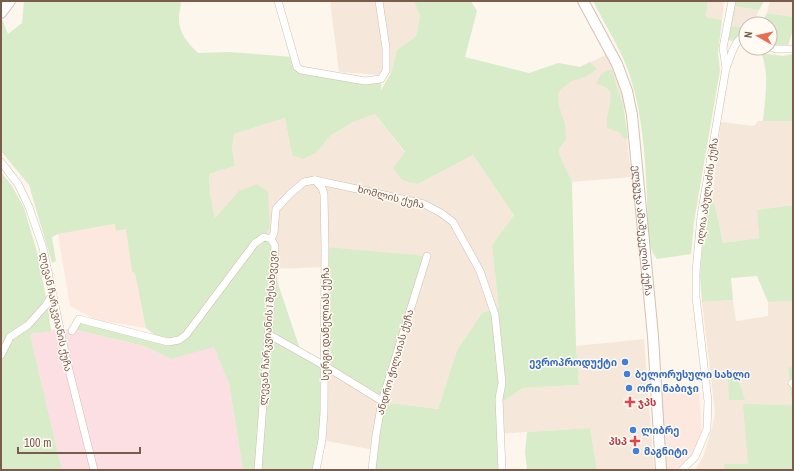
<svg xmlns="http://www.w3.org/2000/svg" width="794" height="471" font-family="'Archivo Narrow','Noto Sans Georgian',sans-serif">
<style>
.residential{fill:#f5e8da}
.commercial{fill:#fde8e0}
.medical{fill:#fbdfe3}
.green{fill:#d8ecc9;fill-rule:evenodd}
.lines{fill:none;stroke-linecap:round;stroke-linejoin:round}
.street-casing{stroke:#d1beb0;stroke-width:8}
.secondary-casing{stroke:#d6c0b0;stroke-width:12}
.street{stroke:#fff;stroke-width:7}
.secondary{stroke:#fff;stroke-width:10}
.shop-dot{fill:#3f7fe0;stroke:#fffaf3;stroke-width:1.5}
.health-dot{fill:#e0444e;stroke:#fffaf3;stroke-width:1.5}
.labels{text-anchor:middle;dominant-baseline:central;stroke-width:3;stroke-linejoin:round;paint-order:stroke}
.street-label{font-size:10px;fill:#7a5c4d;stroke:#fffaf3}
.shop-label{font-size:10px;font-weight:bold;fill:#366cbe;stroke:#fffaf3;text-anchor:start}
.health-label{font-size:10px;font-weight:bold;fill:#be3a42;stroke:#fffaf3;text-anchor:start}
</style>
<rect width="100%" height="100%" fill="#fdf6ec"/>
<!-- residential -->
<g class="residential">
<polygon points="330,1 414,1 420,16 416,36 397,50 391,73 379,75 339,72"/>
<polygon points="708,1 724,1 722,20 706,17"/>
<polygon points="770,1 793,1 793,17 767,13"/>
<polygon points="736,5 759,10 753,24 746,24 746,28 732,26"/>
<polygon points="608,54 615,70 623,95 631,177 572,182 538,110 558,63 580,67"/>
<polygon points="375,114 405,153 418,184 473,155 514,215 492,245 500,307 482,313 457,350 438,409 382,402 374,450 322,440 325,267 273,269 215,218 210,193 209,174 235,166 232,148 234,134 285,118 292,155 317,152 330,136 353,122"/>
<polygon points="758,121 793,121 793,205 757,210 759,238 723,243 716,209 712,200 721,122 754,126"/>
<polygon points="733,300 736,321 768,316 768,302 793,301 793,368 788,368 792,406 748,465 725,464 725,470 695,470 703,457 712,428 715,413 702,302"/>
<polygon points="644,339 654,470 597,470 590,428 498,434 496,406 523,388 579,385 576,346"/>
</g>
<!-- commercial -->
<g class="commercial">
<polygon points="115,224 127,229 132,272 135,273 146,328 96,320 70,306 58,234"/>
<polygon points="661,385 699,388 702,435 694,454 676,470 665,470"/>
</g>
<!-- medical -->
<polygon class="medical" points="59,329 77,330 144,346 171,359 214,346 229,384 243,470 62,470 30,334"/>
<!-- green -->
<g class="green">
<path d="M 24,1 L 181,1 C 181,6 179,12 179,17 C 178,32 188,44 198,53 L 228,52 L 294,57 L 301,70 L 381,79 L 381,90 L 391,73 L 397,50 L 416,36 L 420,16 L 414,1 L 471,1 L 477,11 L 465,57 L 529,73 L 558,63 L 580,67 L 590,62 L 597,69 L 587,76 L 572,81 L 561,89 L 558,95 L 559,106 L 565,124 L 566,139 L 559,149 L 559,154 L 572,182 L 576,346 L 579,385 L 523,388 L 496,406 L 500,470 L 372,470 L 382,401 L 325,366 L 316,470 L 243,470 L 229,384 L 214,347 L 171,359 L 144,346 L 77,330 L 79,319 L 167,345 L 146,328 L 135,273 L 132,272 L 126,229 L 116,231 L 115,224 L 58,234 L 52,237 L 56,261 L 52,263 L 29,185 L 1,151 L 1,20 L 2,19 L 8,34 L 22,23 ZM 375,114 L 405,152 L 393,168 L 402,180 L 418,184 L 473,155 L 514,215 L 492,245 L 499,307 L 482,313 L 457,350 L 438,409 L 382,402 L 427,256 L 325,247 L 324,365 L 301,352 L 273,269 L 271,239 L 264,237 L 270,227 L 268,192 L 257,184 L 239,191 L 215,218 L 210,193 L 209,174 L 235,166 L 232,148 L 234,134 L 285,118 L 292,155 L 303,159 L 317,152 L 330,136 L 353,122 Z"/>
<path d="M 593,1 L 708,1 L 706,17 L 722,20 L 718,53 L 720,70 L 694,222 L 691,254 L 657,259 C 645,245 648,214 647,197 C 645,151 642,103 624,60 C 615,40 603,21 593,1 Z"/>
<polygon points="735,1 764,1 759,10 736,6 732,26 746,28 746,32 732,41 728,40"/>
<polygon points="767,13 793,17 793,30 788,46 770,44 770,24 761,24"/>
<path d="M 761,53 L 783,56 L 793,54 L 793,121 L 763,121 C 765,98 770,73 761,53 Z"/>
<path d="M 610,70 L 612,71 L 623,106 L 628,138 L 625,140 L 619,132 L 607,128 L 607,117 L 610,104 L 611,93 L 606,87 L 597,84 C 598,77 603,71 610,70 Z"/>
<polygon points="1,172 12,186 24,208 37,252 48,307 51,331 30,334 62,470 1,470"/>
<polygon points="712,200 716,209 723,243 759,238 757,210 793,205 793,301 768,302 757,276 731,278 733,300 702,302 700,276 704,219"/>
<polygon points="788,367 793,368 793,470 725,470 724,464 748,464 743,404 792,405"/>
<polygon points="728,379 738,379 745,400 729,400"/>
<polygon points="590,428 597,470 527,470 525,452 527,432"/>
</g>
<g class="lines">
<!-- street casing -->
<g class="street-casing">
<g id="street">
<polyline points="278,1 297,67 301,70 365,81 381,79 386,71 386,48 379,1"/>
<polyline points="770,47 776,49 793,49"/>
<path d="M 726,68 C 731,57 734,39 746,35"/>
<polyline points="1,162 18,184 29,207 43,248 67,362 94,470"/>
<polyline points="315,180 322,188 324,194 325,247 324,412 322,440 316,470"/>
<polyline points="271,239 274,233 276,209 290,194 304,182 315,180 371,192 424,204 441,213 453,222 480,271 495,315 502,383 499,399 502,470"/>
<polyline points="72,331 79,319 168,342 179,340 186,335 255,243 264,237 271,239 275,246 258,470"/>
<polyline points="268,334 325,366 382,401"/>
<polyline points="1,355 10,337 28,325 46,305 53,294"/>
<polyline points="792,383 793,384"/>
<polyline points="372,470 376,435 382,401 427,256"/>
<polyline points="682,470 695,457 707,429 708,401 696,297 696,272 701,216 726,68 723,48 732,1"/>
</g>
</g>
<!-- secondary casing -->
<g class="secondary-casing">
<g id="secondary">
<path id="s1" d="M 583,1 L 617,64 L 627,91 L 632,115 L 653,336 L 661,470"/>
<polyline points="1,13 10,1"/>
</g>
</g>
<!-- street -->
<use href="#street" class="street"/>
<!-- secondary -->
<use href="#secondary" class="secondary"/>
</g>
<!-- markers -->
<g class="shop-dot">
<circle cx="625" cy="362" r="4"/>
<circle cx="627" cy="374" r="4"/>
<circle cx="629" cy="388" r="4"/>
<circle cx="633" cy="430" r="4"/>
<circle cx="636" cy="451" r="4"/>
</g>
<g class="health-dot">
<path d="M628 396h4v4h4v4h-4v4h-4v-4h-4v-4h4z"/>
<path d="M633 435h4v4h4v4h-4v4h-4v-4h-4v-4h4z"/>
</g>
<g class="labels">
<!-- street labels -->
<g class="street-label">
<text transform="translate(707 191) rotate(-82)">ილია აბულაძის ქუჩა</text>
<text transform="translate(391 197) rotate(14)">ხომლის ქუჩა</text>
<text stroke="none"><textPath href="#s1" startOffset="241">ელგუჯა ამაშუკელის ქუჩა</textPath></text>
<text transform="translate(56 312) rotate(78)">ლევან ჩარკვიანის ქუჩა</text>
<text transform="translate(325 324) rotate(-90)">სერგი დანელიას ქუჩა</text>
<text transform="translate(268 328) rotate(-86)">ლევან ჩარკვიანის I შესახვევი</text>
<text transform="translate(395 362) rotate(-74)">ანდრო ჭილაიას ქუჩა</text>
</g>
<!-- shop labels -->
<g class="shop-label">
<text x="617" y="362" text-anchor="end">ევროპროდუქტი</text>
<text x="635" y="374">ბელორუსული სახლი</text>
<text x="637" y="388">ორი ნაბიჯი</text>
<text x="641" y="430">ლიბრე</text>
<text x="644" y="451">მაგნიტი</text>
</g>
<!-- health labels -->
<g class="health-label">
<text x="638" y="402">ჯპს</text>
<text x="627" y="441" text-anchor="end">პსპ</text>
</g>
</g>
<!-- border -->
<rect width="794" height="471" fill="none" stroke="#7a5c4d" stroke-width="4"/>
<!-- north arrow -->
<g transform="translate(758 36) rotate(278)"><circle r="19" fill="#fffaf3" stroke="#cabbb1"/>
<path d="M0-3L7 15L0 10L-7 15Z" fill="#e76f51"/>
<text y="-6" font-size="11" font-weight="bold" text-anchor="middle" fill="#7a5c4d">N</text>
</g>
<!-- scale -->
<path d="M18 447v6h122v-6" fill="none" stroke="#7a5c4d" stroke-width="2"/>
<text x="24" y="447" font-size="12" fill="#7a5c4d" stroke="#fffaf3" stroke-width="3" paint-order="stroke">100 m</text>
</svg>
